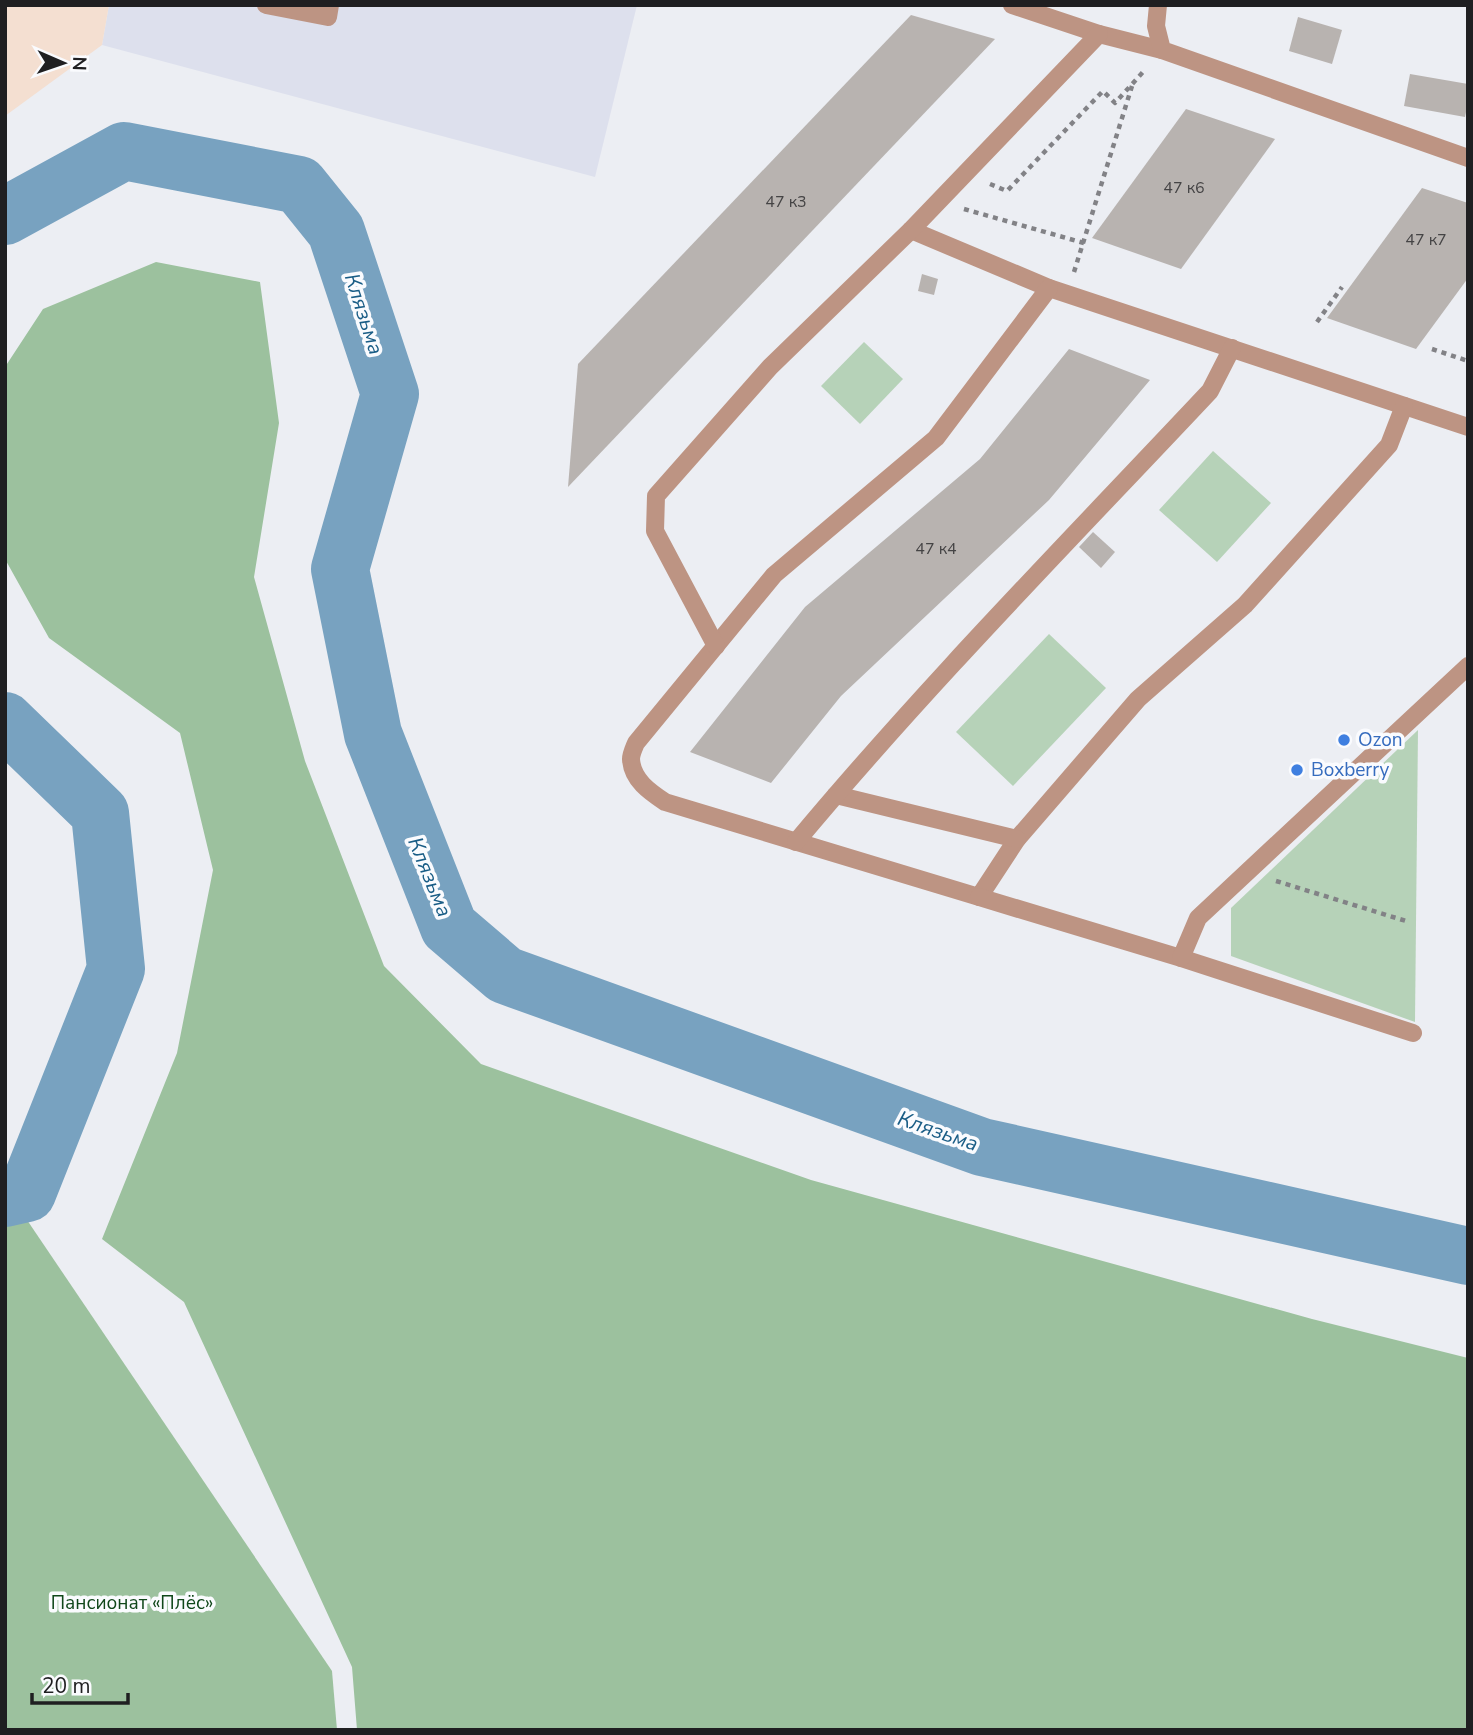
<svg xmlns="http://www.w3.org/2000/svg" width="1473" height="1735" font-family="'Nunito Sans',sans-serif">
<style>
.built{fill:#dde0ed}
.industrial{fill:#f4dfd1}
.green{fill:#b6d2b8}
.forest{fill:#9cc19e}
.water{fill:#78a2c0;stroke:#5d7b90;stroke-width:2}
.lines{fill:none;stroke-linecap:round;stroke-linejoin:round}
.river{stroke:#78a2c0;stroke-width:58}
.building{fill:#b8b3b0}
.path{stroke:#828286;stroke-width:4.5;stroke-dasharray:5 5;stroke-linecap:butt}
.minor{stroke:#bd9483;stroke-width:18}
.shop-dot{fill:#3f7fe0;stroke:#fafbfe;stroke-width:2.5}
.labels{text-anchor:middle;dominant-baseline:central;stroke-width:7;stroke-linejoin:round;paint-order:stroke}
.number-label{font-size:16px;fill:#454445}
.shop-label{font-size:19px;fill:#366cbe;stroke:#fafbfe;text-anchor:start}
.park-label{font-size:19px;fill:#10471a;stroke:#fafbfe}
.water-label{font-size:21px;font-style:italic;fill:#1a5d86;stroke:#fafbfe}
</style>
<rect width="100%" height="100%" fill="#eceef3"/>
<!-- built -->
<polygon class="built" points="109,5 637,5 595,177 102,45"/>
<!-- industrial -->
<polygon class="industrial" points="5,5 109,5 102,45 5,116"/>
<!-- green -->
<g class="green">
<polygon points="864,342 903,379 860,424 821,386"/>
<polygon points="1213,451 1271,503 1217,562 1159,510"/>
<polygon points="1049,634 1106,688 1013,786 956,732"/>
<polygon points="1418,730 1415,1022 1231,956 1231,908"/>
</g>
<!-- forest -->
<g class="forest">
<polygon points="156,262 260,282 279,423 254,577 305,761 384,966 481,1064 811,1180 1312,1319 1468,1358 1468,1730 357,1730 352,1667 184,1302 102,1239 177,1053 213,870 180,733 49,638 5,559 5,367 43,309"/>
<polygon points="25,1217 332,1671 337,1730 5,1730 5,1226"/>
</g>
<!-- water -->
<polygon class="water" points="30,1173 25,1217 5,1226 5,1178"/>
<g class="lines">
<!-- river -->
<g class="river">
<polyline points="5,216 124,151 299,185 336,231 390,394 340,569 373,734 449,927 505,975 982,1147 1468,1256"/>
<polyline points="5,721 100,813 116,969 27,1193 5,1198"/>
</g>
</g>
<!-- building -->
<g class="building">
<polygon points="911,15 995,39 568,487 578,364"/>
<polygon points="1298,17 1342,30 1332,64 1289,51"/>
<polygon points="1410,74 1468,84 1468,102 1465,117 1404,106"/>
<polygon points="1186,109 1275,139 1181,269 1092,238"/>
<polygon points="1422,188 1468,203 1468,278 1416,349 1327,318"/>
<polygon points="922,274 938,279 934,295 918,291"/>
<polygon points="1069,349 1150,380 1049,500 841,696 771,783 690,752 805,607 980,459"/>
<polygon points="1093,532 1115,552 1101,568 1079,547"/>
</g>
<g class="lines">
<!-- path -->
<g class="path">
<polyline points="990,184 1007,191 1103,91 1115,103 1143,72"/>
<polyline points="964,209 1084,243"/>
<polyline points="1074,272 1132,86"/>
<polyline points="1317,322 1342,287"/>
<polyline points="1432,349 1468,361"/>
<polyline points="1276,881 1406,921"/>
</g>
<!-- minor -->
<g class="minor">
<polyline points="266,5 328,17 330,5"/>
<polyline points="1012,5 1099,34 1162,50"/>
<polyline points="1158,5 1156,26 1162,50 1468,158"/>
<polyline points="911,230 1049,288 1468,427"/>
<path d="M 1049,288 L 936,438 L 774,575 L 636,743 C 634,748 631,754 631,759 C 632,780 650,792 665,802 L 979,897 L 1017,839 L 1138,699 L 1245,605 L 1389,445 L 1404,406"/>
<polyline points="716,646 655,531 656,496 770,367 911,230 1099,34"/>
<polyline points="836,795 1017,839"/>
<path d="M 796,842 C 927,685 1071,539 1210,391 L 1232,348"/>
<polyline points="979,897 1181,958 1413,1033"/>
<polyline points="1181,958 1198,918 1468,666"/>
</g>
</g>
<!-- markers -->
<g class="shop-dot">
<circle cx="1344" cy="740" r="7"/>
<circle cx="1297" cy="770" r="7"/>
</g>
<g class="labels">
<!-- number labels -->
<g class="number-label">
<text x="1184" y="188">47 к6</text>
<text x="786" y="202">47 к3</text>
<text x="1426" y="240">47 к7</text>
<text x="936" y="549">47 к4</text>
</g>
<!-- shop labels -->
<g class="shop-label">
<text x="1358" y="740">Ozon</text>
<text x="1311" y="770">Boxberry</text>
</g>
<!-- park labels -->
<g class="park-label">
<text x="132" y="1603">Пансионат «Плёс»</text>
</g>
<!-- water labels -->
<g class="water-label">
<text transform="translate(364 314) rotate(72)">Клязьма</text>
<text transform="translate(430 877) rotate(68)">Клязьма</text>
<text transform="translate(938 1131) rotate(19)">Клязьма</text>
</g>
</g>
<!-- border -->
<rect width="1473" height="1735" fill="none" stroke="#1f1f21" stroke-width="14"/>
<!-- north arrow -->
<g transform="translate(63 63) rotate(92)" stroke="#fafbfe" stroke-width="5" paint-order="stroke">
<path d="M0-5L12 26L0 18L-12 26Z" fill="#1f1f21"/>
<text y="-10" font-size="19" font-weight="bold" text-anchor="middle" fill="#1f1f21">N</text>
</g>
<!-- scale -->
<path d="M32 1693v10h96v-10" fill="none" stroke="#1f1f21" stroke-width="3.5"/>
<text x="42" y="1693" font-size="21" fill="#1f1f21" stroke="#fafbfe" stroke-width="5" paint-order="stroke">20 m</text>
</svg>
